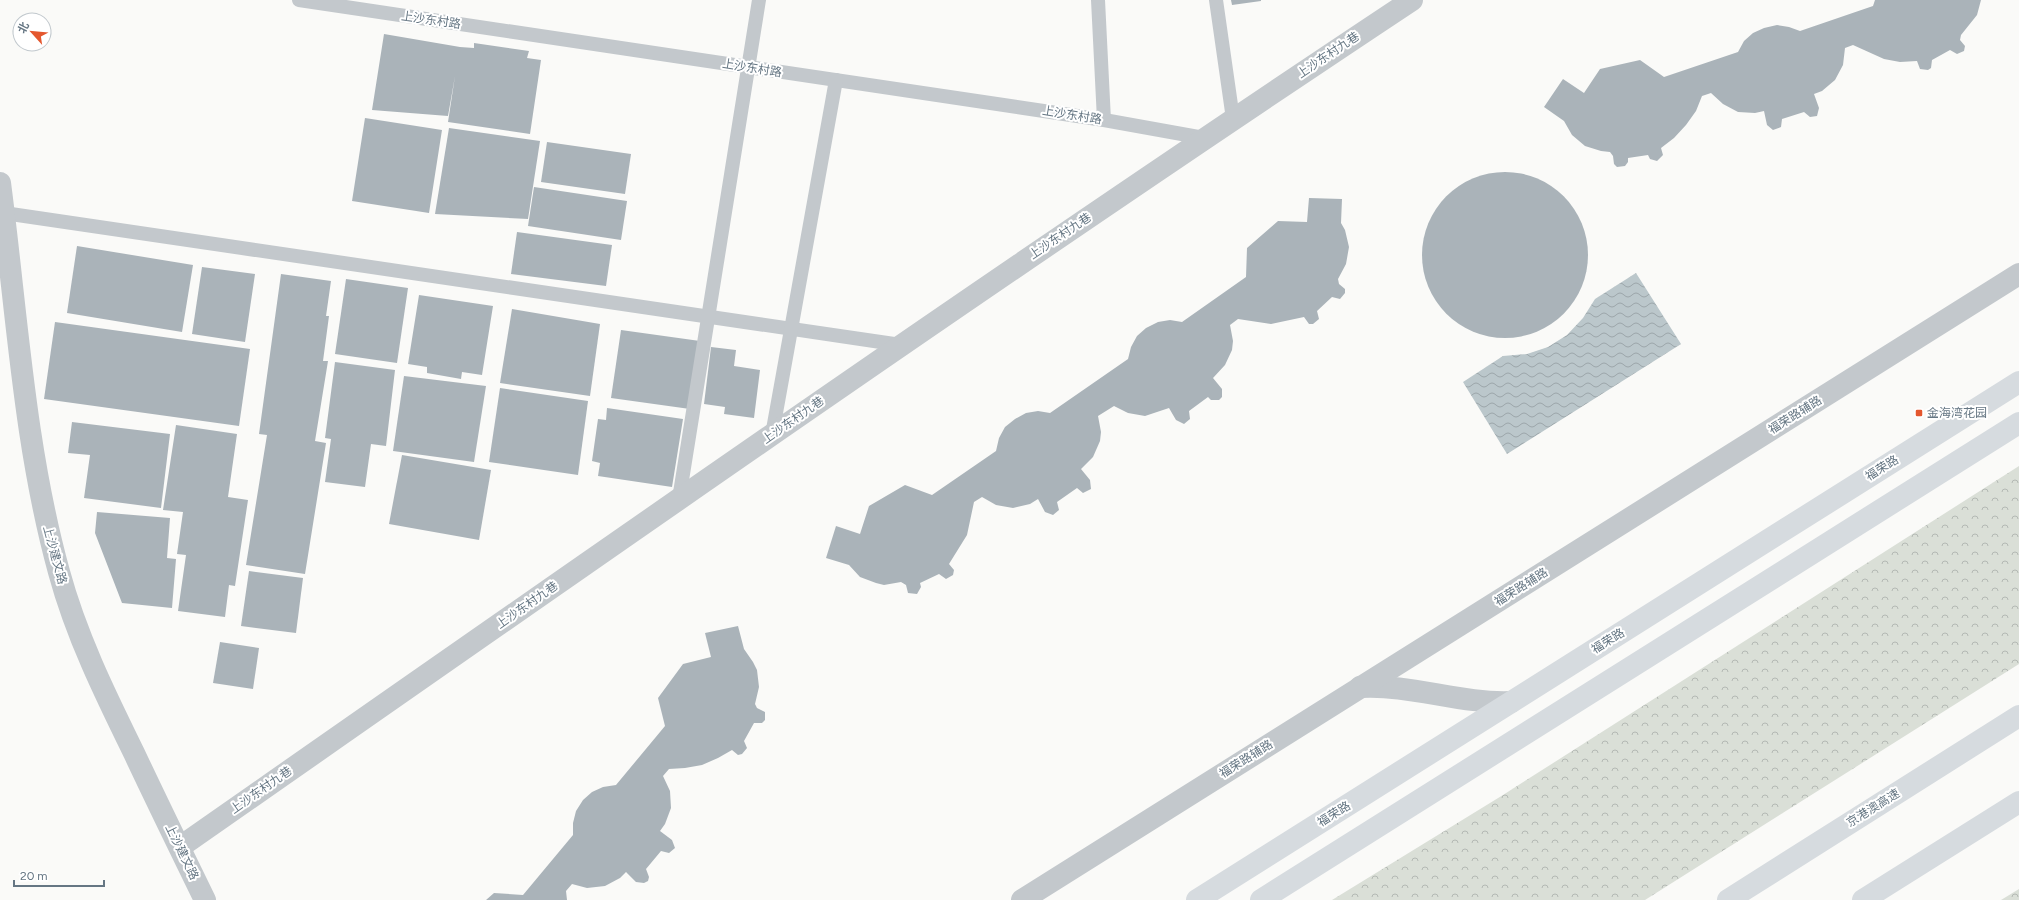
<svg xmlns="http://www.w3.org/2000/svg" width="2019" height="900" font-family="Figtree,'Noto Sans SC',sans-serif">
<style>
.forest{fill:url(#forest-crowns)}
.water{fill:url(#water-waves)}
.building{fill:#aab3b9}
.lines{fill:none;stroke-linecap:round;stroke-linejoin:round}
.service{stroke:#c3c8cc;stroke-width:14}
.minor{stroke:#c3c8cc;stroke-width:22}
.tertiary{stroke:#c3c8cc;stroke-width:22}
.secondary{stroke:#d6dbdf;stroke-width:22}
.motorway{stroke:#d6dbdf;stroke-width:22}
.poi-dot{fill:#e4572e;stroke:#fff;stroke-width:1.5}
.labels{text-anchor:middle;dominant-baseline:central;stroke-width:4;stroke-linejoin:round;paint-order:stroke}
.street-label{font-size:12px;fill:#657683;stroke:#fff}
.poi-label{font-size:12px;fill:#657683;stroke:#fff;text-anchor:start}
</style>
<defs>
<pattern id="forest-crowns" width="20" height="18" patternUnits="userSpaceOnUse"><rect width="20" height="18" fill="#dadfd7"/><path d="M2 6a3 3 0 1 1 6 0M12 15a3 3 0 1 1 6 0" fill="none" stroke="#b4b9b4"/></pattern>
<pattern id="water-waves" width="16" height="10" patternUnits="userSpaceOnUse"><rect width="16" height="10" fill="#bbc7cb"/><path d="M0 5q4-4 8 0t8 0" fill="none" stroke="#9ca6aa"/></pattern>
</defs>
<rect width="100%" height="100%" fill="#fafaf8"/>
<!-- forest -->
<g class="forest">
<polygon points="2019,466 2019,664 1645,900 1332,900 1503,795"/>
<polygon points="2019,889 2019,900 2001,900"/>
</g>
<!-- water -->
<polygon class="water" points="1636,273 1681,344 1507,454 1463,382 1503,356 1527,354 1548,347 1567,335 1583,318 1595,299"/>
<!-- building -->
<g class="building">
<polygon points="1231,0 1261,0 1261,1 1232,5"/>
<polygon points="1875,0 1981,0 1977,15 1961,35 1960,40 1965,46 1964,51 1957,54 1950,50 1932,60 1931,68 1928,70 1920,69 1917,61 1900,62 1884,59 1853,45 1845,48 1843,65 1835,80 1822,91 1814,94 1819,108 1817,116 1810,117 1804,112 1782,119 1781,127 1773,130 1767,125 1764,111 1755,113 1738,112 1723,104 1711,93 1702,96 1696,111 1686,125 1674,138 1661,148 1663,155 1657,161 1650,159 1648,155 1628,158 1628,162 1625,166 1617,167 1614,164 1613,156 1610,152 1601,151 1585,146 1572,135 1564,121 1544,107 1563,79 1584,93 1600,69 1640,60 1664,77 1738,52 1744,41 1753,33 1764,28 1777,25 1789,27 1800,31 1873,6"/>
<polygon points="384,34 460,47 474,48 474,43 529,51 527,58 541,60 530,134 448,122 455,76 448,116 372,110"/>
<polygon points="365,118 442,130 429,213 352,201"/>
<polygon points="449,128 540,141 528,219 435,214"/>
<polygon points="547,142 631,154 625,194 541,182"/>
<circle cx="1505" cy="255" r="83"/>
<polygon points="534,187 627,201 621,240 528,226"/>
<polygon points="1309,198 1342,199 1341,223 1345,230 1349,247 1346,264 1338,279 1339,284 1345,289 1345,293 1340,299 1332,297 1317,311 1319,319 1313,324 1309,324 1304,317 1271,324 1238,319 1230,325 1233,341 1232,350 1225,365 1213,378 1222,389 1222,397 1219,400 1211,400 1208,397 1189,411 1190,419 1184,424 1176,420 1169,408 1145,416 1128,413 1114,406 1098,416 1101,432 1100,441 1093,457 1081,469 1090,480 1091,489 1083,493 1077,488 1057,502 1059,510 1053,515 1045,512 1038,499 1030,504 1013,508 996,505 982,497 974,502 967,535 949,564 954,570 953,575 946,579 939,574 920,583 921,587 917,594 908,593 906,585 901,582 884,585 876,583 860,577 849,565 826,558 836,526 860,534 869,506 905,485 932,495 996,451 999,438 1005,427 1015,419 1026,413 1038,411 1050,413 1128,359 1131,347 1137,336 1146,328 1158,322 1170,320 1182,322 1246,277 1247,248 1278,221 1307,222"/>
<polygon points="517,232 612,245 606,286 511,274"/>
<polygon points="77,246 193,265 182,332 67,313"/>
<polygon points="202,267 255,274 245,342 192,334"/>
<polygon points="281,274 331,281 326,316 329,316 323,361 328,361 315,441 326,443 305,574 246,565 267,435 259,434"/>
<polygon points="346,279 408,288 397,363 335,354"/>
<polygon points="419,295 493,306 482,375 462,372 461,379 427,373 427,367 408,364"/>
<polygon points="512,309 600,324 590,396 500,383"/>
<polygon points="55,322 250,349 239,426 44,399"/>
<polygon points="621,330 700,341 690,409 611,398"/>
<polygon points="711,347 736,350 734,366 760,370 754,418 724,414 725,407 704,404"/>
<polygon points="335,362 395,370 386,446 371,444 365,487 325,482 331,439 325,438"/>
<polygon points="404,376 486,386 474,462 393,451"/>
<polygon points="500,388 588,401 578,475 489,462"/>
<polygon points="607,408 683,419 672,487 598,476 600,463 592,461 598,419 606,420"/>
<polygon points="72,422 170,434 161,508 84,498 90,455 68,453"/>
<polygon points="176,425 237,434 228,497 248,500 235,586 229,585 225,617 178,611 186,555 177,554 183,512 163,510"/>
<polygon points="402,455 491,470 479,540 389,524"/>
<polygon points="97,512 170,518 167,558 176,559 172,608 122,603 95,533"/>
<polygon points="249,571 303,578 296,633 241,626"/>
<polygon points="738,626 744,649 753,662 757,670 759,687 755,704 757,708 765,712 765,720 762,723 754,723 744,741 747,748 742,754 738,755 732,750 718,758 702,765 685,768 669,769 663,776 670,791 671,808 665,824 660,831 672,840 675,848 669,853 661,851 646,869 649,877 648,881 644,883 636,882 626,872 620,878 605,886 587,888 572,884 566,891 567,900 486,900 494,893 523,895 573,835 573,823 576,811 583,800 592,792 603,787 616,785 665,726 658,698 683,664 711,657 705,633"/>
<polygon points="220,642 259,648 253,689 213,683"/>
</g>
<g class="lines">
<!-- service -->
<g class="service">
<polyline points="299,0 1104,120 1204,138"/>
<polyline points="1098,0 1104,120"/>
<polyline points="1216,0 1233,119"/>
<polyline points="4,213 901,345"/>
<polyline points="772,435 836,80"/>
<polyline points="679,499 759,0"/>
</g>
<!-- minor -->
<g class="minor">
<path d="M 0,183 C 17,313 24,445 59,572 C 76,635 105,694 134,753 C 157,802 181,851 205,900"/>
<path d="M 1360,687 C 1411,684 1460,704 1511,702"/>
<path d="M 180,847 C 588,562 996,276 1412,0"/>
</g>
<!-- tertiary -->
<polyline class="tertiary" points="1022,900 2019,274"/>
<!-- secondary -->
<g class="secondary">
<polyline points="1197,900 2019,382"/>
<polyline points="1261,900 2019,423"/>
</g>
<!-- motorway -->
<g class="motorway">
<polyline points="1728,900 2019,716"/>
<polyline points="1863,900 2019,802"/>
</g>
</g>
<!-- markers -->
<rect class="poi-dot" x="1915" y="409" width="8" height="8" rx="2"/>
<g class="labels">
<!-- street labels -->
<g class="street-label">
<text transform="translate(431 20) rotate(8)">上沙东村路</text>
<text transform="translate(1328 55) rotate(-34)">上沙东村九巷</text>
<text transform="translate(752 68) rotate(9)">上沙东村路</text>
<text transform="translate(1072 115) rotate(9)">上沙东村路</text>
<text transform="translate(1060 236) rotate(-34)">上沙东村九巷</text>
<text transform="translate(1795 415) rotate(-32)">福荣路辅路</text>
<text transform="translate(793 420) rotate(-35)">上沙东村九巷</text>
<text transform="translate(1882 468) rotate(-32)">福荣路</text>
<text transform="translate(55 555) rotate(75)">上沙建文路</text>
<text transform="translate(1521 587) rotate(-32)">福荣路辅路</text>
<text transform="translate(527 605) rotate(-35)">上沙东村九巷</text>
<text transform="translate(1608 641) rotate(-32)">福荣路</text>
<text transform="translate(1246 759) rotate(-32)">福荣路辅路</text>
<text transform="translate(261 790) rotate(-35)">上沙东村九巷</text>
<text transform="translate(1873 808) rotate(-32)">京港澳高速</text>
<text transform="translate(1334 814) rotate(-32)">福荣路</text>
<text transform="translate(182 852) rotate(64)">上沙建文路</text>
</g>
<!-- poi labels -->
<g class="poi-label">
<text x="1927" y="413">金海湾花园</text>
</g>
</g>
<!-- north arrow -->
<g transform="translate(32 32) rotate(297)"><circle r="19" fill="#ffffff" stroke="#c1c8cd"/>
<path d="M0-3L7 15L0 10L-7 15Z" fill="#e4572e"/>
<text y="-6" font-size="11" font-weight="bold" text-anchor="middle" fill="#657683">北</text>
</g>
<!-- scale -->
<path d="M14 880v6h90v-6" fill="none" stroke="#657683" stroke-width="2"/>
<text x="20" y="880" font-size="12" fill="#657683" stroke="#ffffff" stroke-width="3" paint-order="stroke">20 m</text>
</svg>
